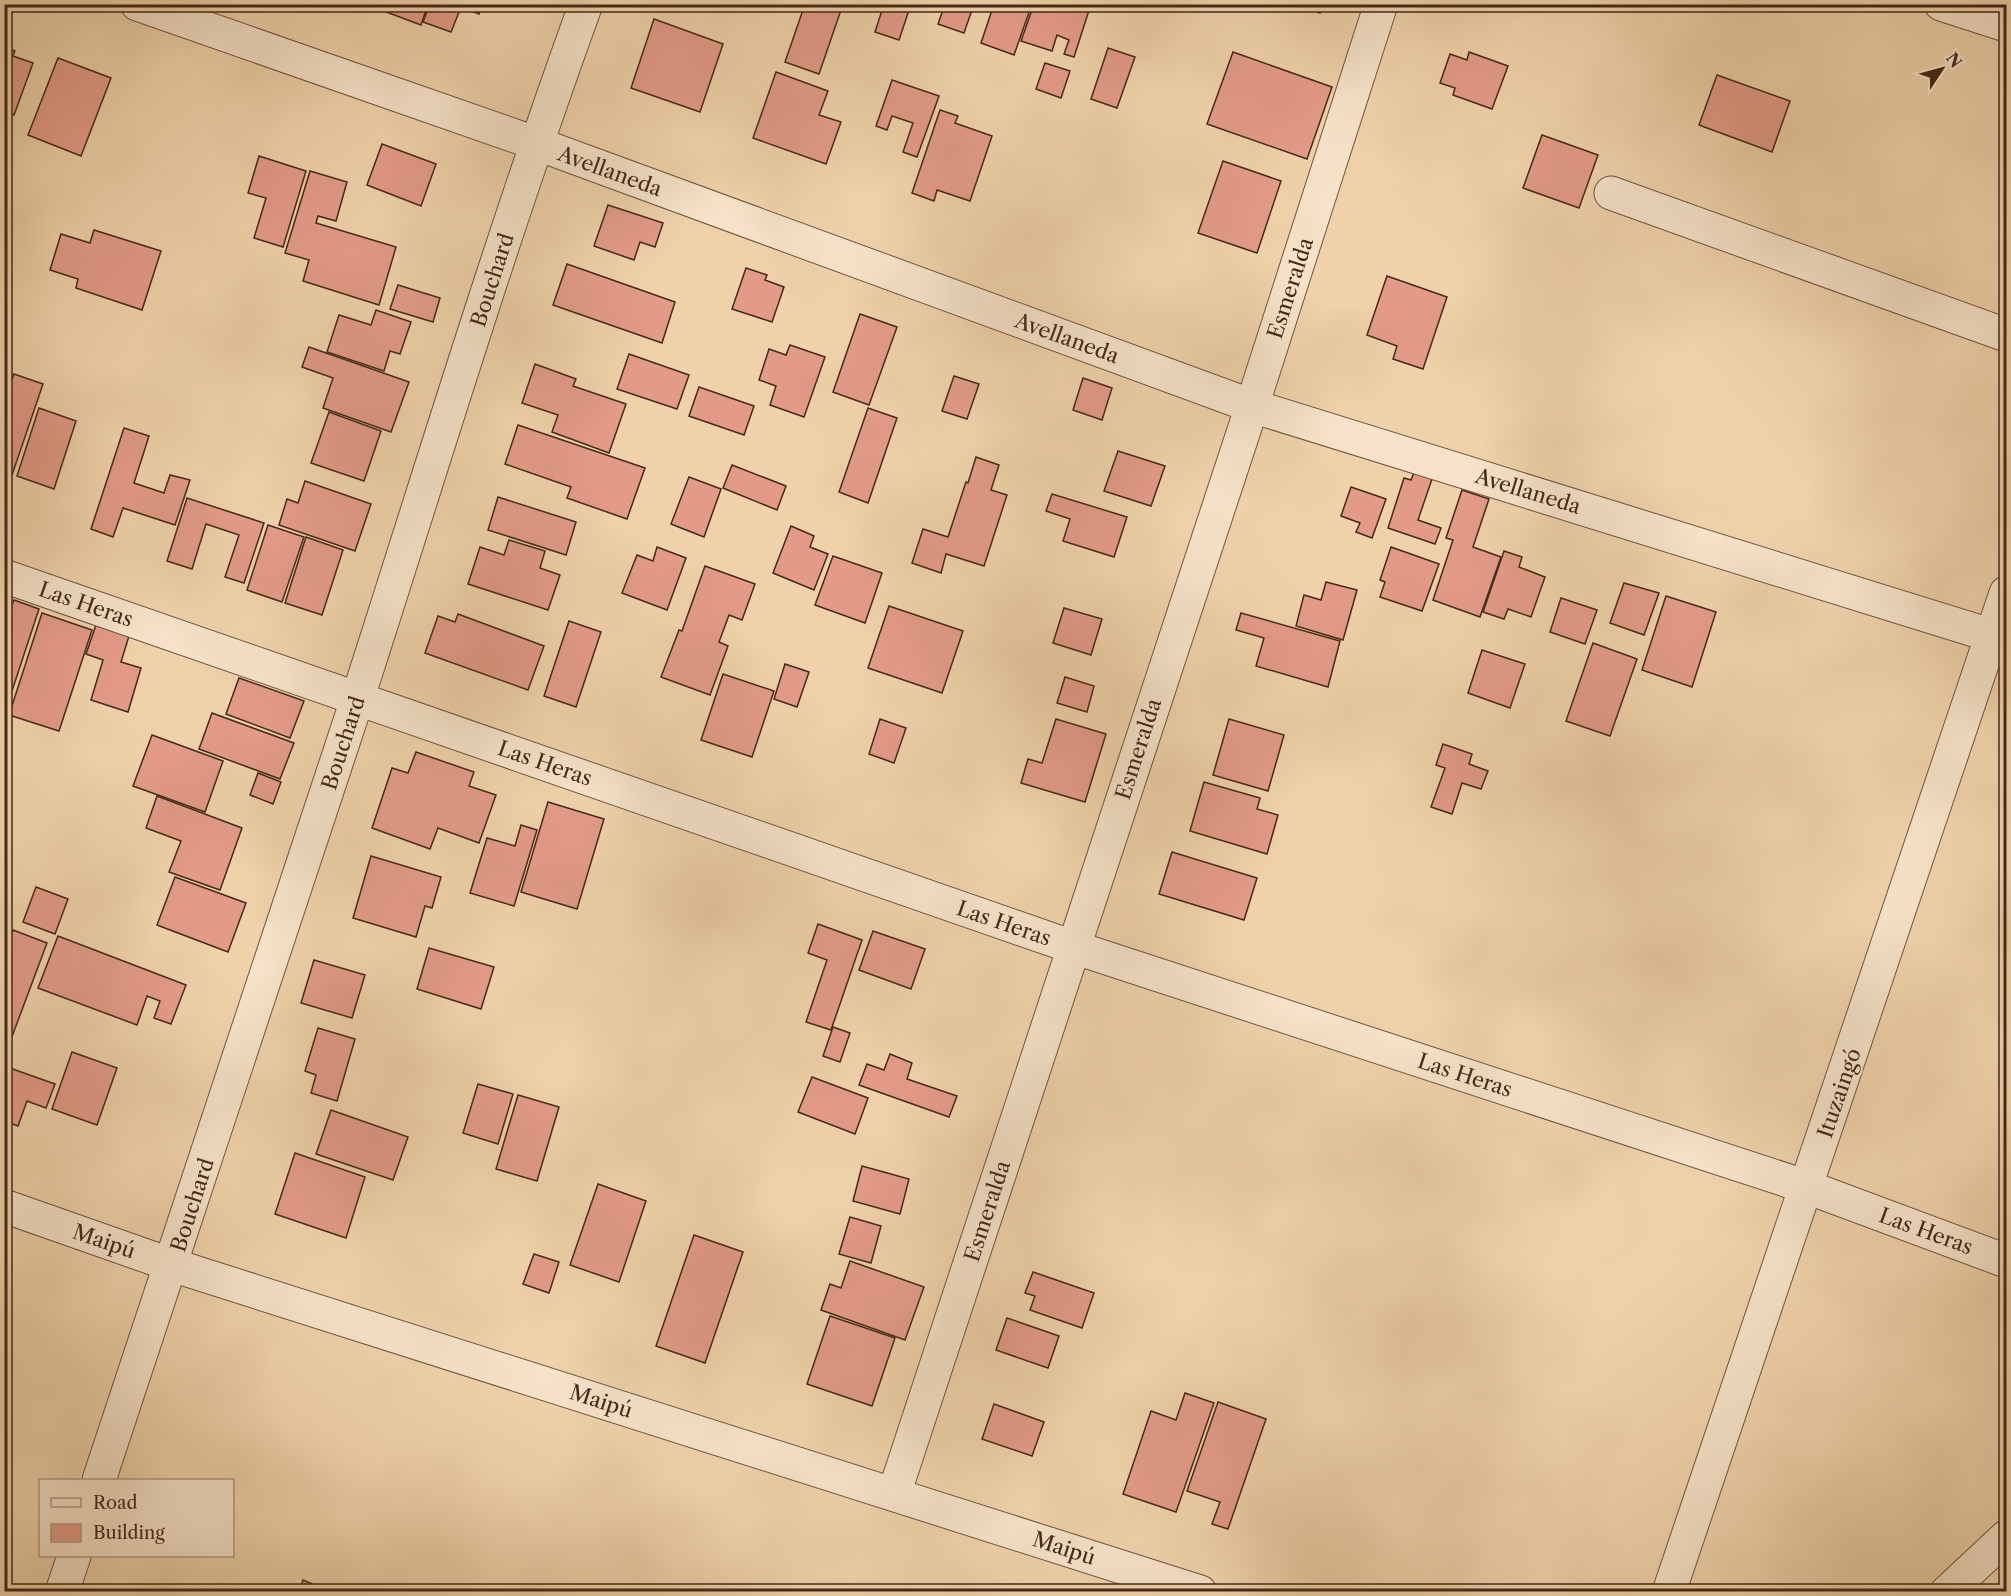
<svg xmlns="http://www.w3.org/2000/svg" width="2011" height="1596" font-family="'Libre Caslon Text',serif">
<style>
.building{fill:#e39b88;stroke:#44291a;stroke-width:1.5}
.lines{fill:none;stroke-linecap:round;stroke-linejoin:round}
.minor-casing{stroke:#6f533e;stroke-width:35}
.minor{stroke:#f5e2c8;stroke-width:33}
.labels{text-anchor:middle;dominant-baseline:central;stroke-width:4.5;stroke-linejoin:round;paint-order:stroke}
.street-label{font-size:21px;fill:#44291a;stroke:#f5e2c8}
</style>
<rect width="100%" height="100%" fill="#efd2aa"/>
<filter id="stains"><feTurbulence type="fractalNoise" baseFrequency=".00333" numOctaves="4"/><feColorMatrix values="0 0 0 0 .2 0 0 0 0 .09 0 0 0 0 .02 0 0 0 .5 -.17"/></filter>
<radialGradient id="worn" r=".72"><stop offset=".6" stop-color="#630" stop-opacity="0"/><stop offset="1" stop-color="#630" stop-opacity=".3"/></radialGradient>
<!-- building -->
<g class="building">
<polygon points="365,4 428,4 421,25"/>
<polygon points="430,4 483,4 479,14 461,7 451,32 423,22"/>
<polygon points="805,4 826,4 841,10 819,74 785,62"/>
<polygon points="884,4 911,4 899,40 875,32"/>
<polygon points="945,4 974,4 964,33 938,24"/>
<polygon points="994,4 1032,4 1014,55 981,43"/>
<polygon points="1034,4 1091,4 1074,57 1064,54 1069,40 1057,35 1052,51 1021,41"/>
<polygon points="1270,4 1286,4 1284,10"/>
<polygon points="1296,4 1323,4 1320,13"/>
<polygon points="654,19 723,44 700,112 631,88"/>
<polygon points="4,47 15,51 13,56 33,63 14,115 4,111"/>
<polygon points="1108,48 1135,57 1117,108 1091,99"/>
<polygon points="1233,52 1332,87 1307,159 1207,124"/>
<polygon points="1469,52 1508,66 1492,109 1453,95 1455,88 1440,83 1450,54 1467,60"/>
<polygon points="58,58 111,78 81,156 28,135"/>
<polygon points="1045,63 1070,71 1061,98 1036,89"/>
<polygon points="776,72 828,91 819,115 841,122 826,164 753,138"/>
<polygon points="1717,75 1790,101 1772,152 1699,125"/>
<polygon points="892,80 939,96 917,157 903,152 913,123 892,116 887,130 876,126"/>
<polygon points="940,110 958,116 955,123 992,136 970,201 937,190 934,201 912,193"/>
<polygon points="1542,135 1598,155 1579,208 1523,188"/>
<polygon points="382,144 436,164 421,206 367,185"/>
<polygon points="259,156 306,171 283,247 254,238 266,198 248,193"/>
<polygon points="1223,161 1281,181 1257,253 1198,233"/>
<polygon points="310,171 347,182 336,221 318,216 316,223 396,247 379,305 303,281 309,260 285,253"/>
<polygon points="608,205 663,223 655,247 640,242 634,260 594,246"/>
<polygon points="94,230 161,251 142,310 76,288 78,279 50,270 61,234 90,243"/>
<polygon points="567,264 675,302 662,343 553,305"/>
<polygon points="746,268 767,275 765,280 784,287 772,322 732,309"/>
<polygon points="1387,276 1447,297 1423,369 1393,359 1397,346 1367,335"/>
<polygon points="398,285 440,298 433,322 390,309"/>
<polygon points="376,310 411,322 400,354 390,351 384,371 327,352 339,315 371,325"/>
<polygon points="860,314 897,327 869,405 833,392"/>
<polygon points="790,345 825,357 804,417 770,405 776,386 759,380 769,349 786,355"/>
<polygon points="309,347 409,382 391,432 323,408 333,378 302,367"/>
<polygon points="629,354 689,375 677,409 617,389"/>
<polygon points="535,364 576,379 573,386 626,404 609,453 552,432 558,415 522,403"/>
<polygon points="14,374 43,384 12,475 4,473 4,400"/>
<polygon points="954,376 979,384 967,419 942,411"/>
<polygon points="1083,378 1112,388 1102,420 1073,410"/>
<polygon points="699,387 754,406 744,435 689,416"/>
<polygon points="39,408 76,421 54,489 17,476"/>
<polygon points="868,408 897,418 868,503 839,492"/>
<polygon points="329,412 381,431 364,481 311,463"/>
<polygon points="518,425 645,468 627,519 567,498 571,487 505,464"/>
<polygon points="124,428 149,436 134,483 164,493 170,475 190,480 175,525 123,508 113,537 91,529"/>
<polygon points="1118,451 1165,466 1151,506 1104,491"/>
<polygon points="976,457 999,465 991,490 1007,495 984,566 946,554 941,573 912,563 923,529 948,537 966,482 968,483"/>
<polygon points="732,465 786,486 777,510 723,488"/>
<polygon points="1415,470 1433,476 1418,520 1441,528 1435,544 1388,528 1404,478 1411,480"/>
<polygon points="689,477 721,489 704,537 671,524"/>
<polygon points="305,481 371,504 355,551 279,525 287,499 298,503"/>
<polygon points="1351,487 1386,499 1372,538 1356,532 1360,523 1341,516"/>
<polygon points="1462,490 1489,499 1473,547 1501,557 1480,617 1433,600 1453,540 1446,538"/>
<polygon points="1052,494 1127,517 1114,557 1063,541 1070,519 1046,511"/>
<polygon points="498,497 576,522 566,555 488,530"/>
<polygon points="187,498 264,523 244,583 225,577 239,535 206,524 192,569 167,561"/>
<polygon points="268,525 304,537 282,602 247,590"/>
<polygon points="791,526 814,536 810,547 828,554 814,590 773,573"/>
<polygon points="306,537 343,550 322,615 285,603"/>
<polygon points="509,540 545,551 540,568 560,575 548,610 468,584 480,547 504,555"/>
<polygon points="657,547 686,558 667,610 622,593 637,555 653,561"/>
<polygon points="1391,547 1439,564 1422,611 1380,597 1385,582 1380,580"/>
<polygon points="1504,551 1522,557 1519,567 1545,577 1531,617 1508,609 1504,619 1483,612"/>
<polygon points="833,556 882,573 865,623 815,605"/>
<polygon points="705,566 755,584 742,620 729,615 719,642 728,646 710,695 661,677 679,630 682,631"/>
<polygon points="1326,582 1357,590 1343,640 1296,626 1304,595 1321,600"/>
<polygon points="1624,583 1659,593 1644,635 1610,623"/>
<polygon points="1666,596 1716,612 1692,687 1642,670"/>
<polygon points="1561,598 1597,610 1585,644 1550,632"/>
<polygon points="14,600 39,609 7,706 4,705 4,624"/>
<polygon points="889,606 963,631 942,693 868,668"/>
<polygon points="1064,608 1102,619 1091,655 1053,643"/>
<polygon points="42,613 92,630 59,731 9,715"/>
<polygon points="1241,613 1340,641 1328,687 1256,666 1264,638 1236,630"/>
<polygon points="458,614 544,646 528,690 425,653 438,616 455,622"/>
<polygon points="569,621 601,632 576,707 544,696"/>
<polygon points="96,625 129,636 121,662 141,668 128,712 91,700 103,660 86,654"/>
<polygon points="1593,643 1637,659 1610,736 1566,721"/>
<polygon points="1482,650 1525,664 1510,708 1468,693"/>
<polygon points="785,664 809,672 797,707 774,699"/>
<polygon points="723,674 774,691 752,757 701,740"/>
<polygon points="1065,677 1094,686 1087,712 1057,703"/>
<polygon points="239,678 304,701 290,738 226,714"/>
<polygon points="212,713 294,743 280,779 199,749"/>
<polygon points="880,719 906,728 894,763 869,754"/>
<polygon points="1056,719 1106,734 1085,802 1021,783 1028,759 1042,763"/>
<polygon points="1229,719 1284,735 1268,791 1213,775"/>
<polygon points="152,735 223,761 205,812 133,786"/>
<polygon points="1443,744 1472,754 1469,764 1488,771 1481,789 1462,783 1452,814 1431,807 1445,768 1436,765"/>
<polygon points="416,752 474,772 469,786 496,795 479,843 438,828 430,849 372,828 392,768 408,773"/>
<polygon points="258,773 281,782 273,804 250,795"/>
<polygon points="1204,782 1260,798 1257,809 1278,815 1267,854 1190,831"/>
<polygon points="157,796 242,828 220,890 169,872 181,841 146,828"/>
<polygon points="548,802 604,819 577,909 521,892"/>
<polygon points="521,825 537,830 514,906 470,893 487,838 515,846"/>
<polygon points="1172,852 1257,878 1244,920 1159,894"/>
<polygon points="371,856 441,877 432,908 425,906 416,937 353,918"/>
<polygon points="175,877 246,903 228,952 157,925"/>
<polygon points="4,884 9,886 4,900"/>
<polygon points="36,887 68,899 55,934 23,922"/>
<polygon points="818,924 862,940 831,1030 806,1022 827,960 808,953"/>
<polygon points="13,930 47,943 4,1058 4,954"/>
<polygon points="873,931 925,949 911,989 859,970"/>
<polygon points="58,936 186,985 171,1024 154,1018 160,1001 147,996 137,1025 38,988"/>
<polygon points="429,948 494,967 481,1009 417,989"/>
<polygon points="314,960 365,975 352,1018 301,1003"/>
<polygon points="833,1027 850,1033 840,1062 823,1056"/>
<polygon points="318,1028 355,1039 337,1101 311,1093 316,1075 305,1071"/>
<polygon points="72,1052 117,1068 97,1125 52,1109"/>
<polygon points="890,1054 912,1063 907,1079 957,1096 949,1117 859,1085 867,1064 884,1070"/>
<polygon points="7,1067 55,1084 46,1108 27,1101 18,1126 4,1121 4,1076"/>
<polygon points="812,1077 868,1098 855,1134 798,1112"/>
<polygon points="478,1084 513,1094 498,1144 463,1133"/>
<polygon points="518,1095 559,1107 537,1181 496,1169"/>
<polygon points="331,1110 408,1137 393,1180 316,1154"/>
<polygon points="295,1153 365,1177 346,1238 275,1214"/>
<polygon points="862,1166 909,1179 900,1214 853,1201"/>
<polygon points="598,1184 646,1201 619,1282 570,1265"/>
<polygon points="850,1217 881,1226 871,1263 839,1254"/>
<polygon points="694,1235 743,1252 705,1363 656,1346"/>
<polygon points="534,1254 559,1262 549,1293 523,1284"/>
<polygon points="850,1261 924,1287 905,1340 821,1310 830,1284 841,1288"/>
<polygon points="1033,1272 1094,1293 1082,1328 1030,1310 1035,1296 1025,1293"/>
<polygon points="830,1316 895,1338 872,1406 807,1384"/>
<polygon points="1007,1318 1059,1336 1048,1368 996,1350"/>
<polygon points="1185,1393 1214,1403 1176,1512 1123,1494 1151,1411 1176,1420"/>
<polygon points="1218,1402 1266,1419 1228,1529 1212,1524 1220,1502 1187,1491"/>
<polygon points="994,1404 1044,1422 1032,1456 982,1439"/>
<polygon points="303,1580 324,1589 322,1592 299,1592"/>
</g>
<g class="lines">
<!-- minor casing -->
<g class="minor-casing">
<g id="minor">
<polyline points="137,4 535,143 1252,406 2006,640"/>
<polyline points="1941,4 2006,25"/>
<polyline points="1611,193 2006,335"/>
<polyline points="4,576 1073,947 1807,1187 2006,1261"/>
<polyline points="4,1206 172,1265 1200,1592"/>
<path d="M 99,1480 C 187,1219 274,957 359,694 C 433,464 503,232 586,4"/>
<polyline points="894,1494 1252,406 1381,4"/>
<polyline points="62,1592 74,1556"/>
<polyline points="1669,1592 2006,593"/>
<polyline points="1947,1592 2006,1537"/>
</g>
</g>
<!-- minor -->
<use href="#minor" class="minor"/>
</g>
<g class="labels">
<!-- street labels -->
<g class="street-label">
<text transform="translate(610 171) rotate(20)">Avellaneda</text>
<text transform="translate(492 280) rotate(-72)">Bouchard</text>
<text transform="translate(1290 288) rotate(-72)">Esmeralda</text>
<text transform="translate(1067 338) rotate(20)">Avellaneda</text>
<text transform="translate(1528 491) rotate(17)">Avellaneda</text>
<text transform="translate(86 604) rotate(19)">Las Heras</text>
<text transform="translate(343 743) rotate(-72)">Bouchard</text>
<text transform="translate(1138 749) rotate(-72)">Esmeralda</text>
<text transform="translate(545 763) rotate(19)">Las Heras</text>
<text transform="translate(1004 923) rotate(19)">Las Heras</text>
<text transform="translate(1465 1075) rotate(18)">Las Heras</text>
<text transform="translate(1839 1093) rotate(-71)">Ituzaingó</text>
<text transform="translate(192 1205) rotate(-72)">Bouchard</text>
<text transform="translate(987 1211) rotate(-72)">Esmeralda</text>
<text transform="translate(1926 1231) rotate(20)">Las Heras</text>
<text transform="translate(104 1241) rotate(19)">Maipú</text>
<text transform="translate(601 1401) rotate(18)">Maipú</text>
<text transform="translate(1064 1548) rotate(18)">Maipú</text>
</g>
</g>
<!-- margin -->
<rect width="2011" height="1596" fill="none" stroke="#efd2aa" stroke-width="24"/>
<rect x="6" y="6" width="1999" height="1584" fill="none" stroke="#44291a" stroke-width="3"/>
<rect x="12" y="12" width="1987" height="1572" fill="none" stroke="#44291a" stroke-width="1.5"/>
<!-- legend -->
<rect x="39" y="1479" width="195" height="78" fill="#f5e2c8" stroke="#ae9882" stroke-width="1.5"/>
<rect x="51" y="1498" width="30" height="9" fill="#f5e2c8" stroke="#ae9882" stroke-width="1.5"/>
<text x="93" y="1509" font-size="18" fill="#44291a">Road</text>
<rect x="51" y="1524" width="30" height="18" fill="#e39b88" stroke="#ae9882" stroke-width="1.5"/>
<text x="93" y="1539" font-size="18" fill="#44291a">Building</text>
<!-- north arrow -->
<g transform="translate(1942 69) rotate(54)" stroke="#f5e2c8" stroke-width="4.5" paint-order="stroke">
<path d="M0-4.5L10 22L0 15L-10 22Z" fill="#44291a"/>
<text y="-9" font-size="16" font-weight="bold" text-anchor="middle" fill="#44291a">N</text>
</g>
<rect width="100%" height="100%" filter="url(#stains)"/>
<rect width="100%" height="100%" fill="url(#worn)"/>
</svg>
